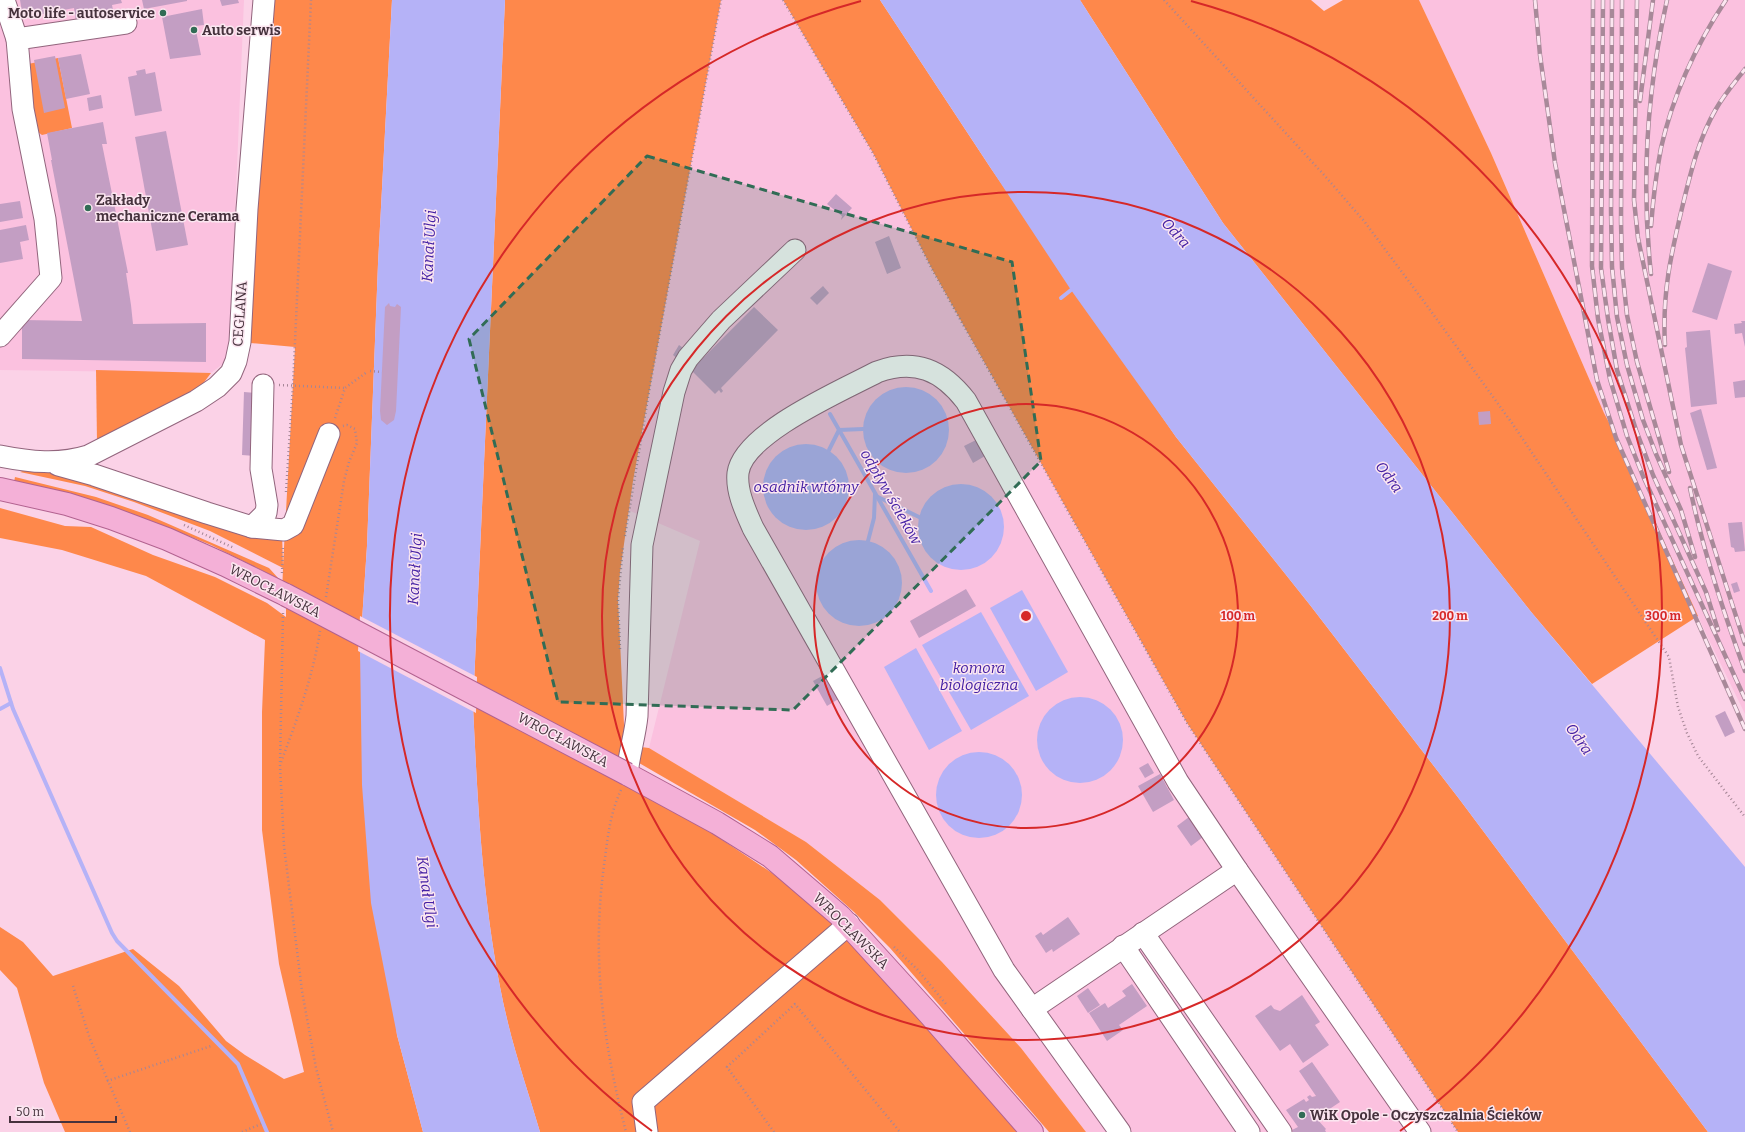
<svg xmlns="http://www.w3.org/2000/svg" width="1745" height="1132" font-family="Bitter,serif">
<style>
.built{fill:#fbc1df}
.green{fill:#fe884b}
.water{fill:#b5b2f7}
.pier{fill:#fbd2e7}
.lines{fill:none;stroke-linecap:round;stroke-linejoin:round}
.stream{stroke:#b5b2f7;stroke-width:4}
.building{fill:#c39ec3}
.minor-casing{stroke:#92657d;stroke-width:23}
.major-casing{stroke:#b26290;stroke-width:24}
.path{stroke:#a58696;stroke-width:2.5;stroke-dasharray:1 3;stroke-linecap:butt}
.minor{stroke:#fff;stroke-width:21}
.major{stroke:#f4b0d7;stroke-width:22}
.rail-casing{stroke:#a88999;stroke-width:4.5}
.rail{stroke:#fbe6f0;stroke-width:3;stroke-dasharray:9;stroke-linecap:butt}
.major-bridge-casing{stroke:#b26290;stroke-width:24;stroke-linecap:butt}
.major-bridge{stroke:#f4b0d7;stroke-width:22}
.marked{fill:#316c55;fill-opacity:0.2;stroke:#316c55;stroke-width:3;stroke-dasharray:8 5;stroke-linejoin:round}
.ring{fill:none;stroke:#d62828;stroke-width:2}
.poi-dot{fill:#316c55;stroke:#fbe6f0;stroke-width:1.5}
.labels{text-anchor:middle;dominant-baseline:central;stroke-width:3;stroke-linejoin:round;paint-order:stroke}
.poi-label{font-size:14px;font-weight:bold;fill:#46323d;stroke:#fbe6f0;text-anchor:start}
.street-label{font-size:14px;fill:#46323d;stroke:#fbe6f0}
.water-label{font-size:15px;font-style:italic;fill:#4521a4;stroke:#fbe6f0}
.centre{fill:#d62828;stroke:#fbe6f0;stroke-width:2}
.ring-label{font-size:12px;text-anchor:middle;font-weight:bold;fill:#d62828;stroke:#fbe6f0;stroke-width:3;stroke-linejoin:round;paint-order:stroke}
</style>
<rect width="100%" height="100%" fill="#fbd2e7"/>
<!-- built -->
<g class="built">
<polygon points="0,0 244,0 229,359 211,373 0,370"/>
<polygon points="721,0 783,0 873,153 933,271 1187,723 1458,1132 1086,1132 1021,1048 942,962 880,900 806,842 649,748 700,541 628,510"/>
<polygon points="1419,0 1745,0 1745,714 1708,638 1615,434 1604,413 1491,153"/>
</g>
<!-- green -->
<g class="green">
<polygon points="264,0 392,0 378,264 367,546 360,651 397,1035 423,1132 65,1132 44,1083 17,988 0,970 0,927 23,942 53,976 133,949 179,986 226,1041 245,1055 284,1079 304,1072 279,964 262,830 262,712 265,640 146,576 62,550 0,538 0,508 65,526 91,527 153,555 215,577 267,603 286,617 286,596 282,594 283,568 210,531 134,502 85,486 20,472 30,468 69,472 282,533 283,566 295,347 240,342"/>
<path d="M 505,0 L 721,0 L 633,481 L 620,572 L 618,600 L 625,745 L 649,748 L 806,842 L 880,900 L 942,962 L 1021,1048 L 1086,1132 L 1049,1132 L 890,948 L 854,912 L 796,860 L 755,830 L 627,756 L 624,783 L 697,823 L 772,873 L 819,909 L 878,970 L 1018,1132 L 540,1132 C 529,1094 516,1057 507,1019 C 483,916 478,811 473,706 Z"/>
<polygon points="783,0 880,0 990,167 1176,437 1310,605 1460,800 1708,1132 1458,1132 1187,723 933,271 873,153"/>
<polygon points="1080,0 1311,0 1324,11 1343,0 1419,0 1491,153 1604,413 1615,434 1698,616 1592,684 1532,613 1223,223"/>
<polygon points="58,58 72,128 42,135 35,130 23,65"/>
<polygon points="96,370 211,373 196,393 97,442"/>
<polygon points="15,477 96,497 148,515 269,568 279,579 211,545 149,520 14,482"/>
</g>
<!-- water -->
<g class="water">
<path d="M 392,0 L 505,0 L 473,706 C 478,811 483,916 507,1019 C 516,1057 529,1094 540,1132 L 423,1132 L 397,1035 L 371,903 L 362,785 L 360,651 L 367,546 L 378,264 Z"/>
<polygon points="880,0 1080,0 1223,223 1532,613 1745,867 1745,1132 1708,1132 1460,800 1310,605 1176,437 1071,290"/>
<circle cx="906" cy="430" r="43"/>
<circle cx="806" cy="487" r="43"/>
<circle cx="961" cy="527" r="43"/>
<circle cx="859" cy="583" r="43"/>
<polygon points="1022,590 1068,672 1036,691 990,608"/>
<polygon points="981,612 1029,696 971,730 922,645"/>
<polygon points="916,648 962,731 929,750 884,667"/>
<circle cx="1080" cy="740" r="43"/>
<circle cx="979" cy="795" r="43"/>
</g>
<!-- pier -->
<polygon class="pier" points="360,616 477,677 476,713 358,651"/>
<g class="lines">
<!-- stream -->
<g class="stream">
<polyline points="1061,298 1071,290"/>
<polyline points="830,414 931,591"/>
<polyline points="829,450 839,430 863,429"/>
<polyline points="878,497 919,517"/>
<polyline points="868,541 874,518 875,494"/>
<polyline points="0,668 13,709 112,933 117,941 238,1064 267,1132"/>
<polyline points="0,709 11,703"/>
</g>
</g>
<!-- building -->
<g class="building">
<polygon points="20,0 121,0 122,3 112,5 114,15 76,22 74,8 23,18"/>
<polygon points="142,0 187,0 187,1 144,9"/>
<polygon points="220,0 238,0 239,3 222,6"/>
<polygon points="202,9 204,25 195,26 201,55 170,59 162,17"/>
<polygon points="81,54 90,94 66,99 58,58"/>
<polygon points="55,56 65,108 44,113 34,60"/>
<polygon points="145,69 146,74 155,72 162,111 135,116 128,77 137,75 136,71"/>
<polygon points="101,95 103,108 89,111 87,98"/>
<polygon points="103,122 107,144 102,144 128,273 126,273 131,305 133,324 206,323 206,362 22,359 22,320 82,321 51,160 52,160 47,133"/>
<polygon points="166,131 188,245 156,251 135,137"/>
<polygon points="836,194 852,208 841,220 842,216 827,204"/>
<polygon points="20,201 23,218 0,222 0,204"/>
<polygon points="26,225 29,240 20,242 23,259 0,263 0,230"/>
<polygon points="889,236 901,268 887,274 875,242"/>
<polygon points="1708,263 1732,271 1717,320 1692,312"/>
<polygon points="823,286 829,293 817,305 810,298"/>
<polygon points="389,303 390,306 395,307 397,304 401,307 396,411 394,420 387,425 381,420 380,411 385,307"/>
<polygon points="754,307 778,330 721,388 723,391 721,393 719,390 715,394 691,370"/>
<polygon points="1741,321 1745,321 1745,347 1742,333 1735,334 1734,324 1742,323"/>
<polygon points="1710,330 1717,404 1691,407 1685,348 1687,347 1686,332"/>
<polygon points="679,345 686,350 679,360 673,355"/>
<polygon points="1745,380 1745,397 1735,398 1733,382"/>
<polygon points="244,392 257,393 255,456 242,455"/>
<polygon points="1701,409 1717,468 1707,470 1690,413"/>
<polygon points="1490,411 1491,424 1479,425 1478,412"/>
<polygon points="976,440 985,456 973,463 964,446"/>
<polygon points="1742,522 1745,551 1735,552 1734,548 1731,547 1728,523"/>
<polygon points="1737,582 1740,591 1734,593 1731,584"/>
<polygon points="966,589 976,606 919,638 910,621"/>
<polygon points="826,674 840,698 827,706 813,681"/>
<polygon points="1725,711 1735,732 1725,737 1715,716"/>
<polygon points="1148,763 1154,773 1145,778 1139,768"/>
<polygon points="1160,774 1174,800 1153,812 1138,786"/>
<polygon points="1189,817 1203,837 1191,846 1177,826"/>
<polygon points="1068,917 1080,934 1053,952 1052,949 1046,953 1035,936 1041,932 1043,935"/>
<polygon points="1132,984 1147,1006 1119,1025 1123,1030 1107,1041 1089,1013 1105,1003 1108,1008 1126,996 1122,991"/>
<polygon points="1088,988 1100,1005 1088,1013 1077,996"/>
<polygon points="1302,995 1320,1022 1315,1025 1329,1045 1303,1063 1290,1044 1280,1051 1255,1016 1271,1005 1274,1009 1280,1011"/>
<polygon points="1312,1062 1340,1102 1316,1118 1326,1129 1325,1130 1326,1132 1293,1132 1292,1130 1298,1127 1286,1110 1304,1099 1306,1102 1309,1100 1307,1097 1310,1095 1312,1097 1316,1096 1299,1071"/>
</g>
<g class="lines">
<!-- minor casing -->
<g class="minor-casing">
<g id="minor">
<polyline points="4,0 17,39"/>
<polyline points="0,336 51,278 45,219 23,109 17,39 126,23"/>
<path d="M 0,456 C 30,462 59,465 88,456 L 196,401 L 217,387 L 231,373 L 236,361 L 240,342 L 247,209 L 264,0"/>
<polyline points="58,465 94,475 207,513 252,527 284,530 293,525 329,434"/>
<polyline points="252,527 266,513 267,505 261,469 263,385"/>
<path d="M 627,774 C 629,754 635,736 637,716 L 642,545 L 674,392 L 681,370 L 688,358 L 721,320 L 795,250"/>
<polyline points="1143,933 1281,1132"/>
<polyline points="1123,946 1249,1132"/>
<polyline points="1032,1009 1237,870"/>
<polyline points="647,1132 643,1102 849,924"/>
<path d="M 1120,1132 L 1004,970 L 753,528 C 746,512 736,492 738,473 C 743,433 843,390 877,372 C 915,358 942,370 966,401 L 1178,782 L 1237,870 L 1420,1132"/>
</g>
</g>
<!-- major casing -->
<g class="major-casing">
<g id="major">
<polyline points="0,489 67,504 111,518 167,539 225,565 286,595"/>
<polyline points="627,774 717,823 770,856 840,916 930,1015 1032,1132"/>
</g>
</g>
<!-- path -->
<g class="path">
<polyline points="783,0 873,153 933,271 1187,723 1458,1132"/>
<polyline points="1164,0 1325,176 1364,221 1425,303 1512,423 1669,657 1678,707 1687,733 1698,756 1745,817"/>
<polyline points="370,371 382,372"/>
<polyline points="279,385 345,388"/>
<polyline points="335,418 345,388 367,372"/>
<polyline points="286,492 293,384 311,0"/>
<polyline points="184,525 234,548"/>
<polyline points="625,536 651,380 721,0"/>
<polyline points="282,573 283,546"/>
<polyline points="326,597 344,481 349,462 357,443 355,429 347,425 343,426"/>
<polyline points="283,613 280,765 284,846 302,991 316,1068 333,1132"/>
<polyline points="620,649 618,600 623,547"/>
<path d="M 281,762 C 297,720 313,676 320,631"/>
<path d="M 621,790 C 611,811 608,834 605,858 C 591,954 602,1038 626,1132"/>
<polyline points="894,947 917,969 946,1004"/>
<polyline points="73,986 90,1039 130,1132"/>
<polyline points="107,1081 211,1046"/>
<polyline points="242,1132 261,1124"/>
<polyline points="774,1132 727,1067 795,1004 900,1132"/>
</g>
<!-- minor -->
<use href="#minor" class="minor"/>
<!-- major -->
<use href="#major" class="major"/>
<!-- rail casing -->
<g class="rail-casing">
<g id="rail">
<polyline points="1535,0 1540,55 1555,163 1597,380 1616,438 1745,729"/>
<polyline points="1593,0 1592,266 1598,319 1610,379 1627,436 1643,476 1745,699"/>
<polyline points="1603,0 1601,268 1608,319 1617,370 1636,430 1653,475 1706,592 1718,630"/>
<polyline points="1612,0 1611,211 1612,267 1617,317 1627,365 1643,420 1656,454 1681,510 1695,557"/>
<polyline points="1622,0 1621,221 1622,268 1627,315 1637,362 1669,472"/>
<polyline points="1637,0 1634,200 1638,238 1681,445 1745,644"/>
<polyline points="1640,101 1653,0"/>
<path d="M 1651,226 C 1653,200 1656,174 1661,148 C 1673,95 1696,45 1726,0"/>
<path d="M 1651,274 C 1641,182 1647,90 1667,0"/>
<path d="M 1665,345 C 1662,293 1671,254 1683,204 C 1691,171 1699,138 1716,109 C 1724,95 1735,82 1745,69"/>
<path d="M 1690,488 C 1703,551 1723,611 1745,671"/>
</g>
</g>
<!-- rail -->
<use href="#rail" class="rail"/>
<!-- major-bridge casing -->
<g class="major-bridge-casing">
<polyline id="major-bridge" points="286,595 627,774"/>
</g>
<!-- major-bridge -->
<use href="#major-bridge" class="major-bridge"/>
</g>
<!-- marked area -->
<path class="marked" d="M 647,156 L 1012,262 L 1041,461 L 793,710 L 558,702 L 469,339 Z"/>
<!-- distance rings -->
<g class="ring">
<circle cx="1026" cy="616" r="212"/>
<circle cx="1026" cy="616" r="424"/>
<path d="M652 1131A637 637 0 0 1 861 1M1191 1A637 637 0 0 1 1400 1131"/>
</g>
<!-- markers -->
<g class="poi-dot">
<circle cx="163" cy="13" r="4"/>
<circle cx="194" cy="30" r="4"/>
<circle cx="88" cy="208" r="4"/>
<circle cx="1302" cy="1115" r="4"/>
</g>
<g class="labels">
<!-- poi labels -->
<g class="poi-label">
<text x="155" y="13" text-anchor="end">Moto life - autoservice</text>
<text x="202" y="30">Auto serwis</text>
<text x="96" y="200">Zakłady<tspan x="96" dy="16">mechaniczne Cerama</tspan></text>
<text x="1310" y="1115">WiK Opole - Oczyszczalnia Ścieków</text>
</g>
<!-- street labels -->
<g class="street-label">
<text transform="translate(240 314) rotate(-86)">CEGLANA</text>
<text transform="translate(275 591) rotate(27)">WROCŁAWSKA</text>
<text transform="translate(563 740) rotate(28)">WROCŁAWSKA</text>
<text transform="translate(851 931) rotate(45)">WROCŁAWSKA</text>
</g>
<!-- water labels -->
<g class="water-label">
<text transform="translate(1176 233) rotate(48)">Odra</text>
<text transform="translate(429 246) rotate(-87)">Kanał Ulgi</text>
<text transform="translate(1389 477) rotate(53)">Odra</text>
<text x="806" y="487">osadnik wtórny</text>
<text transform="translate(891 497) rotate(60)">odpływ ścieków</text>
<text transform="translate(415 569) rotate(-87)">Kanał Ulgi</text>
<text x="979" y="668">komora<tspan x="979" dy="17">biologiczna</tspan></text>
<text transform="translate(1579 739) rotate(54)">Odra</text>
<text transform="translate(427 892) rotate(82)">Kanał Ulgi</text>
</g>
</g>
<circle cx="1026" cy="616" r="6" class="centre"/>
<g class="ring-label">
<text x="1238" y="620">100 m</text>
<text x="1450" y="620">200 m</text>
<text x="1663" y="620">300 m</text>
</g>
<!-- scale -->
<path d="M10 1116v6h106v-6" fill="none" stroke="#46323d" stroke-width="2"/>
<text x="16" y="1116" font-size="12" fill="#46323d" stroke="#fbe6f0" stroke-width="3" paint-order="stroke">50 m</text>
</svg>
